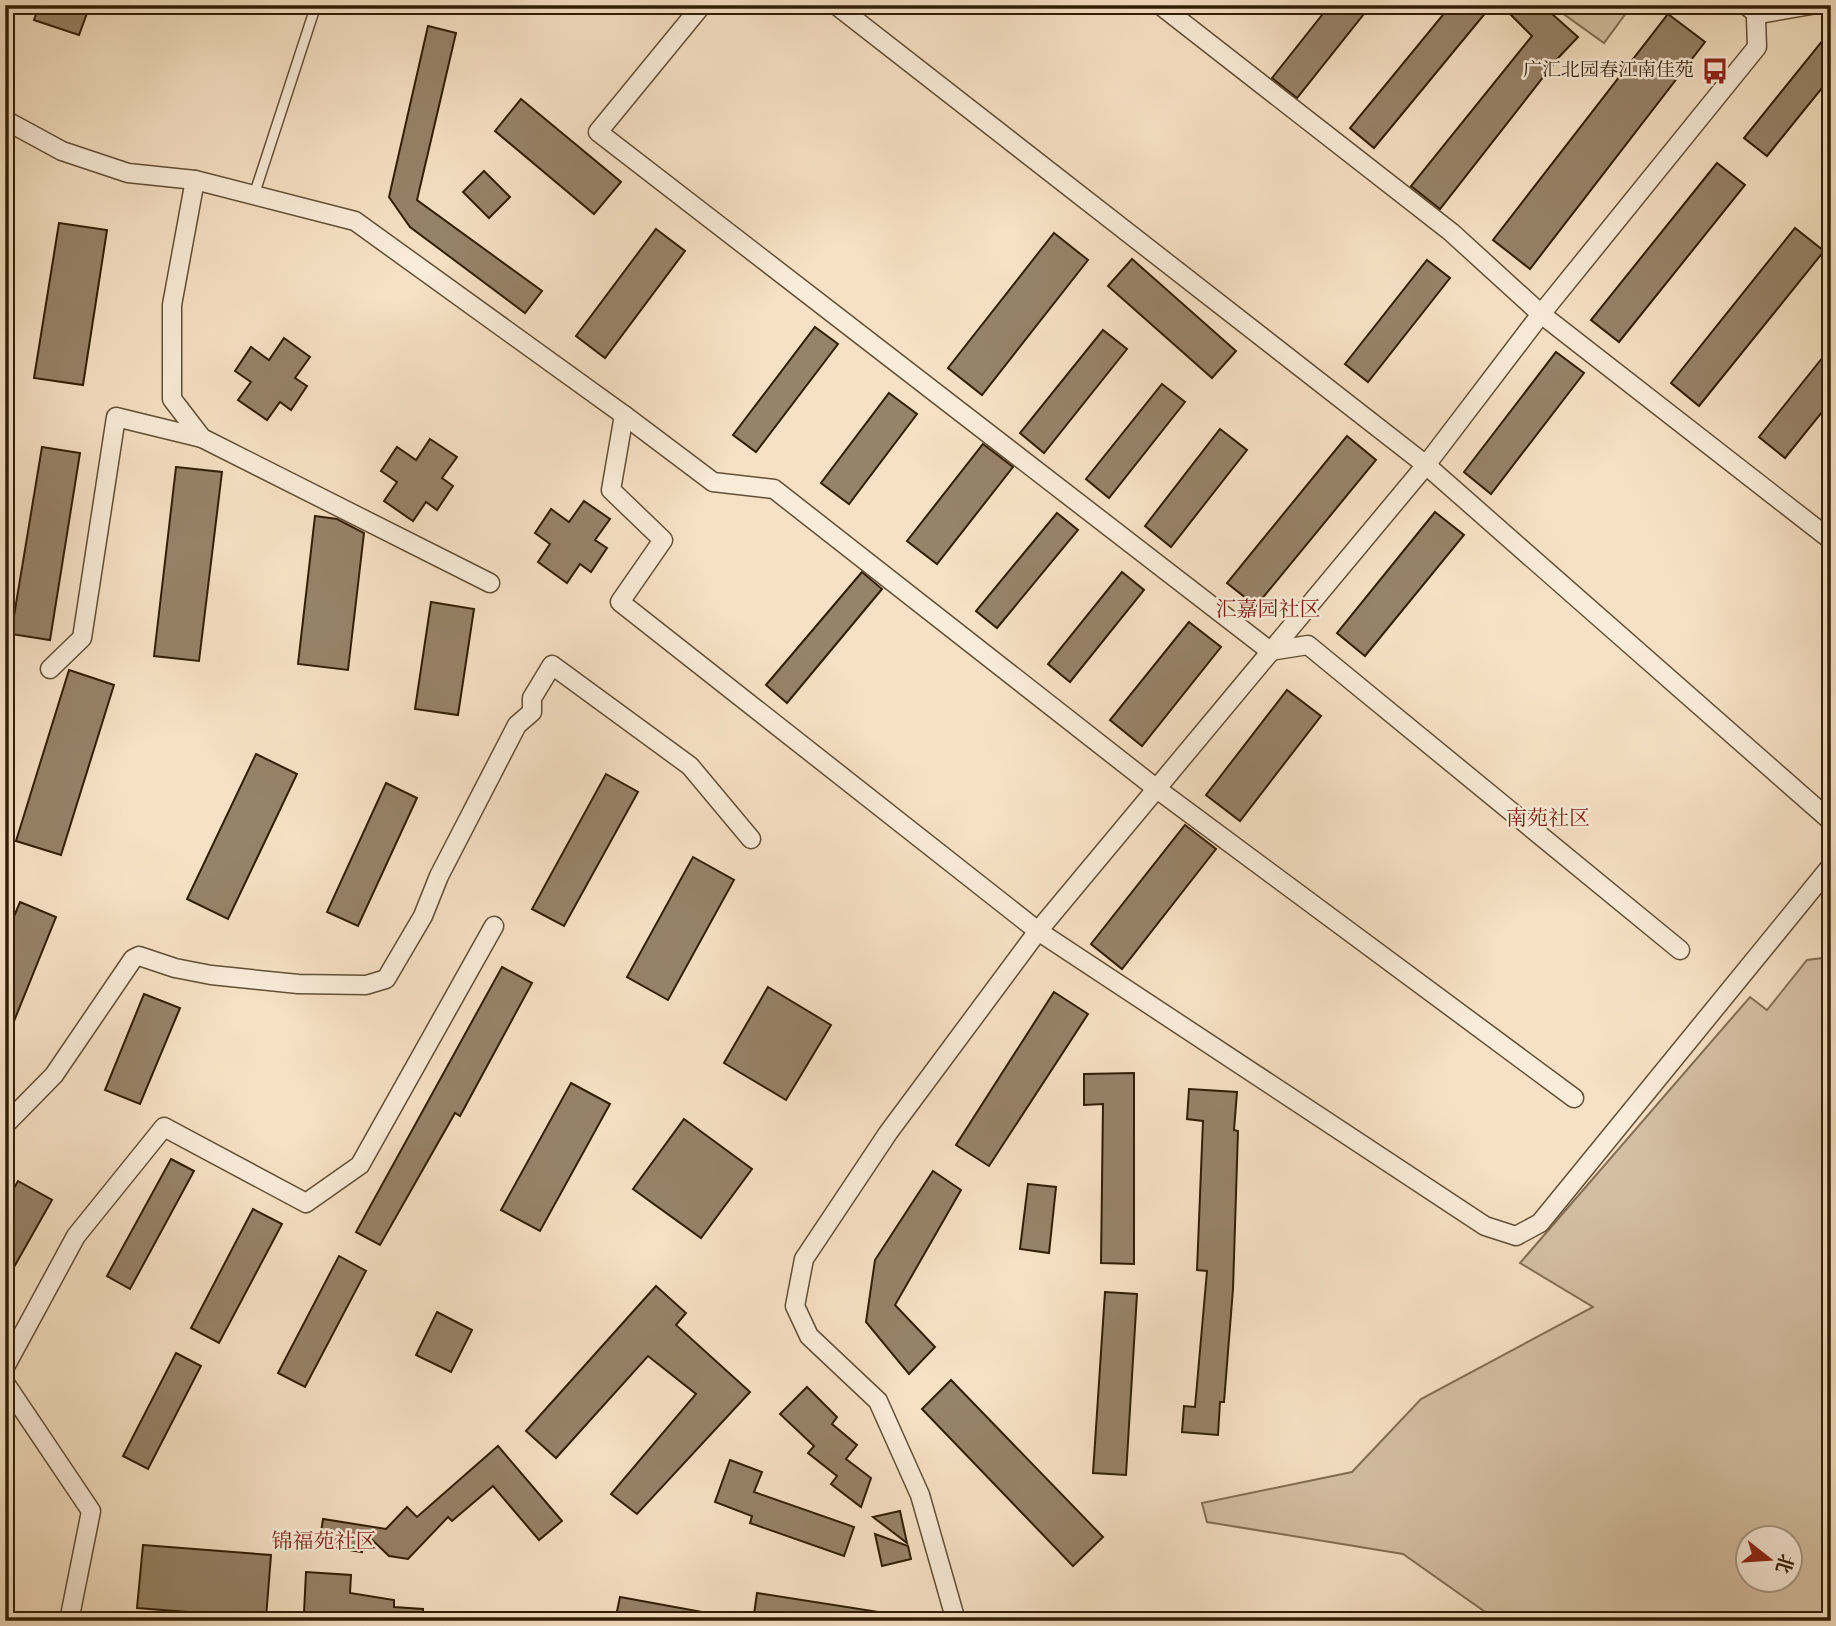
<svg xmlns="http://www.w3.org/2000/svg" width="1836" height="1626" font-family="Vollkorn,'Noto Serif SC',serif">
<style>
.green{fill:#d5c0a4;stroke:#836f54;stroke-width:2;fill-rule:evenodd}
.building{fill:#978368;stroke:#311e05;stroke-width:2}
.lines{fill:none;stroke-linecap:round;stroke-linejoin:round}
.lane-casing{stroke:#624f35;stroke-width:12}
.street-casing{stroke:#624f35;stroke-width:21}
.lane{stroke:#f9ecd9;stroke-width:9}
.street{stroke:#f9ecd9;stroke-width:18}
.labels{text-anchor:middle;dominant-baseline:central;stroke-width:5;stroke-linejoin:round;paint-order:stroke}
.poi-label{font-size:19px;fill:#311e05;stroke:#f9ecd9;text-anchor:end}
.neighbourhood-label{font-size:21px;fill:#7a1f14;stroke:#f9ecd9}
</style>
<rect width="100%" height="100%" fill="#f6e1c4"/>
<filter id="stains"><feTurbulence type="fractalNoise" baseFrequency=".00286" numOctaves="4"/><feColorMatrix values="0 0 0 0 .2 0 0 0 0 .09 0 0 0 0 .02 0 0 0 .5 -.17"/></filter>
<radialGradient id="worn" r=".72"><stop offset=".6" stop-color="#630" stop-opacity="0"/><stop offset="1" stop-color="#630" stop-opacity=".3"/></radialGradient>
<!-- green -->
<g class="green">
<polygon points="1551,5 1632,5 1604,43"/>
<path d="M 1831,957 L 1831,1621 L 1498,1621 L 1403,1554 L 1207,1522 L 1202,1503 L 1352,1472 L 1421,1399 L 1593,1307 L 1520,1263 L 1750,997 L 1767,1010 L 1807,960 ZM 1748,1538 L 1790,1538 L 1790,1580 L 1748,1580 Z"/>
</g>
<!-- building -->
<g class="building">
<polygon points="39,5 90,5 79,35 34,20"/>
<polygon points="1330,5 1371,5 1297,98 1272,78"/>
<polygon points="1451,5 1492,5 1374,148 1350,128"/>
<polygon points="1501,5 1542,5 1578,37 1559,57 1440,209 1411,186 1532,36"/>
<polygon points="1668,14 1705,42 1530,269 1493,240"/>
<polygon points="428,26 456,33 417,200 542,291 525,313 410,227 389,197"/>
<polygon points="1831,30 1831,77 1767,156 1744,138"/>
<polygon points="521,99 621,182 594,214 495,131"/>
<polygon points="1717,163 1745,185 1619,342 1591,320"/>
<polygon points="484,171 510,197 489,218 463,192"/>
<polygon points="59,223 107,230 83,385 34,378"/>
<polygon points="1795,228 1824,251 1699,406 1671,383"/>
<polygon points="656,229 685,251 605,358 576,336"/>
<polygon points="1054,233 1088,260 982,395 948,368"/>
<polygon points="1132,259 1236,351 1212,378 1108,286"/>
<polygon points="1427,260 1450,278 1368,382 1345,364"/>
<polygon points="815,327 838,344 756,452 733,435"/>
<polygon points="1103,330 1127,349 1044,453 1020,433"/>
<polygon points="284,338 310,357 295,378 307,386 291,410 280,402 267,420 238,400 251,382 235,371 251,347 269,360"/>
<polygon points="1831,347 1831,401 1785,458 1759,437"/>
<polygon points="1556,352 1584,373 1491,494 1464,472"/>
<polygon points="1162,384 1185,402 1109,498 1086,479"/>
<polygon points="889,393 917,414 849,504 821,483"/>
<polygon points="1220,429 1247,450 1171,547 1145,526"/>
<polygon points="1347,436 1376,460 1256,606 1227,583"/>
<polygon points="430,439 457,457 442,478 453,486 437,510 426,502 413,521 384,501 397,482 381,471 397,447 416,460"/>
<polygon points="983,444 1013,467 937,564 907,541"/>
<polygon points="42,447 80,453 50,640 11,634"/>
<polygon points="176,467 222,472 199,661 154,656"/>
<polygon points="584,501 610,519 595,540 607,548 591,572 580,564 567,583 538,562 550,544 535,533 551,509 569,522"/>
<polygon points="1435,512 1464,535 1365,656 1337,633"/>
<polygon points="1057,513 1078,530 997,628 976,611"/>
<polygon points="315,516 337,519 364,533 348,670 298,664"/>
<polygon points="862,572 882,589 787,703 766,685"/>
<polygon points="1122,572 1144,590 1070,682 1048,664"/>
<polygon points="431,602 474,609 458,715 415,709"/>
<polygon points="1189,622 1221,647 1142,746 1110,720"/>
<polygon points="69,670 114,685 61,855 16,841"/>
<polygon points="1287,690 1321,716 1240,821 1206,795"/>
<polygon points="256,754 297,774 228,919 187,899"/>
<polygon points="606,774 638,792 564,926 532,909"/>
<polygon points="386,783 417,798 358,926 327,912"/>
<polygon points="1185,825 1216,849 1122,969 1091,944"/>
<polygon points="693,857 734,880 668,1000 627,977"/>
<polygon points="20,902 56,917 6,1041 5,938"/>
<polygon points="502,967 532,983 460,1116 455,1113 380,1245 356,1232"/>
<polygon points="768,987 831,1025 786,1100 724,1063"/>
<polygon points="1054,992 1088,1014 989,1166 956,1145"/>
<polygon points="144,994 180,1008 140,1104 105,1090"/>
<polygon points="1134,1073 1134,1264 1101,1263 1103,1104 1084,1105 1084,1074"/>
<polygon points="571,1083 610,1104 540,1231 501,1210"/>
<polygon points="1189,1089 1237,1092 1234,1130 1238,1131 1233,1289 1224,1402 1220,1402 1218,1435 1182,1432 1184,1406 1195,1407 1207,1271 1197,1270 1203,1121 1187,1119"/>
<polygon points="684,1119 752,1169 701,1238 633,1189"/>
<polygon points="171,1159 194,1171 130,1289 107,1276"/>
<polygon points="933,1171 961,1190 895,1305 935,1347 909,1374 866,1322 875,1260"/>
<polygon points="18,1181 52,1200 5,1283 5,1204"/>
<polygon points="1028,1184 1056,1187 1049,1253 1020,1249"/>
<polygon points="253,1209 282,1224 219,1343 191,1328"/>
<polygon points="339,1256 366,1271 305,1387 278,1373"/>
<polygon points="656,1286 686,1313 676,1325 750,1392 637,1514 611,1494 696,1394 648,1356 556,1458 526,1431"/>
<polygon points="1105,1292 1137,1294 1126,1475 1093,1473"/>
<polygon points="437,1312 472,1330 451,1372 416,1355"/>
<polygon points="176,1353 201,1366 148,1469 123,1456"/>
<polygon points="951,1380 1103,1537 1073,1566 922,1409"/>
<polygon points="807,1387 837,1417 832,1424 857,1445 846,1459 871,1478 861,1507 831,1484 837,1476 808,1453 814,1446 780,1414"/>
<polygon points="498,1446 562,1521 539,1540 493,1486 452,1521 448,1517 408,1559 389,1556 365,1533 362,1552 319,1545 323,1519 386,1529 407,1507 417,1517"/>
<polygon points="730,1460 762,1472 754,1492 854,1527 844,1556 750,1523 752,1516 715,1502"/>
<polygon points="900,1511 907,1543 873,1517"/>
<polygon points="875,1534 908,1546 911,1559 882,1566"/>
<polygon points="143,1545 271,1555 266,1618 137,1608"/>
<polygon points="306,1572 351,1575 350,1593 394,1600 394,1607 423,1609 423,1621 351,1621 352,1616 304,1613"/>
<polygon points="757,1593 879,1612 878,1621 753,1621"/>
<polygon points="620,1597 708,1613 707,1621 615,1621"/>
</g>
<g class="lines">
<!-- lane casing -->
<g class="lane-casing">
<g id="lane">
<polyline points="1739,5 1756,19 1831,6"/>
<polyline points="254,195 316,5"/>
</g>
</g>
<!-- street casing -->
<g class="street-casing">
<g id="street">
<polyline points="702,5 598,132 1270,651 1308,645 1680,950"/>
<polyline points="836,5 1426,465 1831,821"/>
<polyline points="1160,5 1451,232 1541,314 1831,540"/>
<polyline points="5,120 62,151 128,173 195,180 355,221 624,415 611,490 663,540 620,602 1038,931 1485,1226 1516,1236 1540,1223 1831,866"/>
<polyline points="195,180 172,305 172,399 202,438 490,583"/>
<polyline points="624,415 713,482 774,489 1157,789 1574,1098"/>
<polyline points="50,669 82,638 116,417 202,438"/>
<polyline points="5,1125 54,1075 133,959 139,956 175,968 211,975 298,984 366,985 386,979 423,916 439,876 517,725 532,712 532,698 552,665 690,766 751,839"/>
<polyline points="5,1367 76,1236 164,1127 306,1203 360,1165 494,926"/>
<polyline points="5,1383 91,1511 69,1621"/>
<polyline points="956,1621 920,1495 878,1401 809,1336 795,1306 804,1259 888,1133 1038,931 1426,465 1541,314 1757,47 1756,19 1766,5"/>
</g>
</g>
<!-- lane -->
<use href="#lane" class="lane"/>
<!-- street -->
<use href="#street" class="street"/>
</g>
<!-- icons -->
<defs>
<g id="bus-bare" transform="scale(2.1)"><path d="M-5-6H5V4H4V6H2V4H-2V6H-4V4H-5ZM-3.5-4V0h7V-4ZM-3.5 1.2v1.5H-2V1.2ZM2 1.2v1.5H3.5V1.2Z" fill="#8f2418" stroke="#f9ecd9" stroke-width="2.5" paint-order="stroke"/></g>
</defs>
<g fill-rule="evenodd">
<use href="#bus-bare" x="1715" y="71"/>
</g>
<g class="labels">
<!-- poi labels -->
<g class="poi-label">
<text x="1694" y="71">广汇北园春江南佳苑</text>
</g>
<!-- neighbourhood labels -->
<g class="neighbourhood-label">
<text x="1268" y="610">汇嘉园社区</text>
<text x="1548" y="819">南苑社区</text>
<text x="324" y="1542">锦福苑社区</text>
</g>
</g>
<!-- margin -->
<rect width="1836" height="1626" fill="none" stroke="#f6e1c4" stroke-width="28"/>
<rect x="7" y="7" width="1822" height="1612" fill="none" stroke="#311e05" stroke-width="3.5"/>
<rect x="14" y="14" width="1808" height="1598" fill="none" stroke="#311e05" stroke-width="2"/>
<!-- north arrow -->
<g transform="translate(1769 1559) rotate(107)"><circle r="33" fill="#f9ecd9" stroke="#a99a84" stroke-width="2"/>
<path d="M0-5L12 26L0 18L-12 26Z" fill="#8f2418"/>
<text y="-10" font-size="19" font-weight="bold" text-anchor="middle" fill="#311e05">北</text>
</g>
<rect width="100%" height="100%" filter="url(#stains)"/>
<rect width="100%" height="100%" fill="url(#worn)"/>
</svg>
